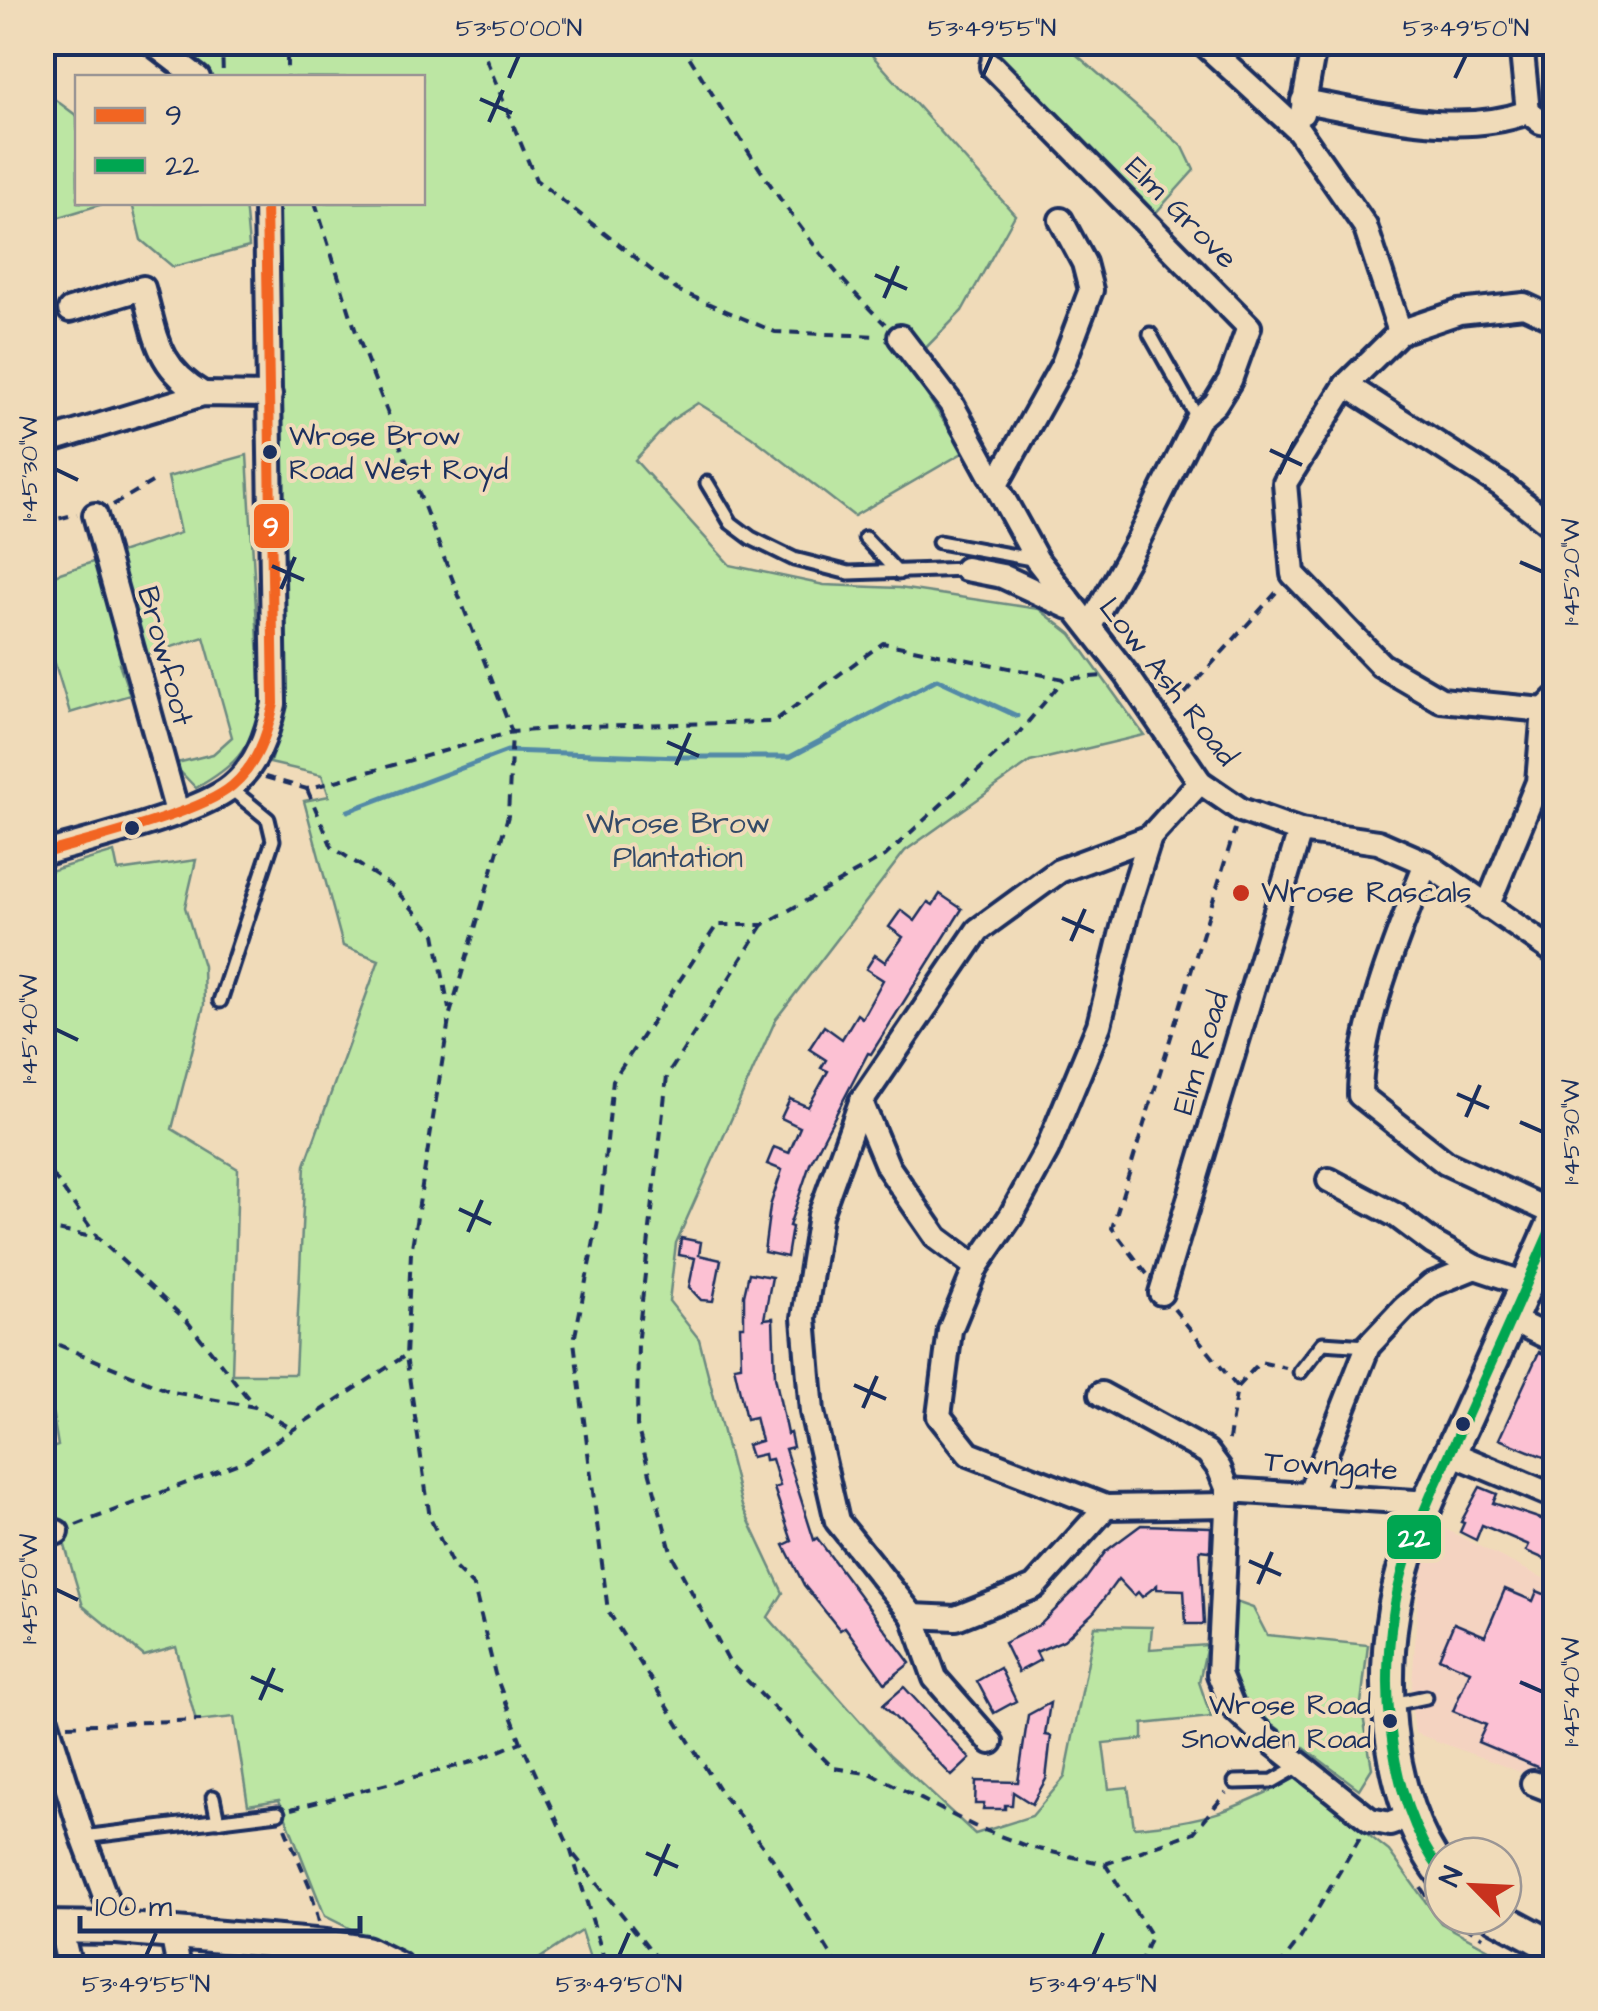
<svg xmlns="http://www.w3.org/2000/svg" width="1598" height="2011" font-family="'Architects Daughter',sans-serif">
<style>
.built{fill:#f4d3c1}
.green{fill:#bce6a3;stroke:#6c8a80;stroke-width:2.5}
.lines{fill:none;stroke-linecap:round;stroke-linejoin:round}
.stream{stroke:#538aa7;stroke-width:5}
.building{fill:#fcc1d3;stroke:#1b2f5e;stroke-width:2.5}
.lane-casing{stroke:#1b2f5e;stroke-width:19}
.street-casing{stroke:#1b2f5e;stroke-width:30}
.secondary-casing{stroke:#1b2f5e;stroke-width:38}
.path{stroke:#1b2f5e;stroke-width:4;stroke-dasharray:10 8;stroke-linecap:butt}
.lane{stroke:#f0dbb9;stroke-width:11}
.street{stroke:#f0dbb9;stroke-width:22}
.secondary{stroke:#f0dbb9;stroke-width:30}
.bus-1-casing{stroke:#f0dbb9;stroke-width:18}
.bus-2-casing{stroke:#f0dbb9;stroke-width:18}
.bus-1{stroke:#f26522;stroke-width:10}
.bus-2{stroke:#00a651;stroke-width:10}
.ticks{fill:none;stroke:#1b2f5e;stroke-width:4}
.bus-dot{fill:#1b2f5e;stroke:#f0dbb9;stroke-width:4}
.poi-dot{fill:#c8321e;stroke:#f0dbb9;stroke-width:4}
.labels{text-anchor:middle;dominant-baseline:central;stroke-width:8;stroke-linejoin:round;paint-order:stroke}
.bus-label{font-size:28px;fill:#1b2f5e;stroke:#f0dbb9;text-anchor:start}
.street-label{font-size:30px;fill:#1b2f5e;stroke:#f0dbb9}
.park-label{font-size:30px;fill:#334a68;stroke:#f0dbb9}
.poi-label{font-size:30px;fill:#1b2f5e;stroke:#f0dbb9;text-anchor:start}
.line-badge{stroke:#f0dbb9;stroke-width:4}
.badge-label{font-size:28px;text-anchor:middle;font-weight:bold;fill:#fff}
.neatline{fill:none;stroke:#1b2f5e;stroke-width:4}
.ticks-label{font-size:25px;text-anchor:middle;fill:#1b2f5e}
</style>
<rect width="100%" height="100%" fill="#f0dbb9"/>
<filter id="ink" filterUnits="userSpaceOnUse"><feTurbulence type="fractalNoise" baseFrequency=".01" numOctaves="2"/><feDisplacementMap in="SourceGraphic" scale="20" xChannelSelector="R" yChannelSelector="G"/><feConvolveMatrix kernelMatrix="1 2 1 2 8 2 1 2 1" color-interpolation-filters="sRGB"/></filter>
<g filter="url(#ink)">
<!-- built -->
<polygon class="built" points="1435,1524 1555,1584 1555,1785 1415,1733 1411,1702 1419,1581"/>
<!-- green -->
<g class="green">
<path d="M 170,43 L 861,43 L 1015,215 L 962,311 L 908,366 L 964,452 L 854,516 L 751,436 L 698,403 L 672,420 L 635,460 L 730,565 L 824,585 L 899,588 L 1039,609 L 1071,634 L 1144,735 L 1030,762 L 905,851 L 776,1019 L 676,1243 L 669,1301 L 699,1339 L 742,1506 L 783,1593 L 768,1617 L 890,1755 L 975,1834 L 1032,1816 L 1065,1777 L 1095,1626 L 1152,1627 L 1150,1649 L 1207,1645 L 1199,1682 L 1211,1717 L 1143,1724 L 1143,1739 L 1103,1743 L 1109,1789 L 1128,1787 L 1134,1827 C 1205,1822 1233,1810 1296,1778 L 1389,1851 L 1441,1923 L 1524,1968 L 593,1968 L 581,1931 L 525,1968 L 429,1968 L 325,1916 L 279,1800 L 248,1805 L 234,1717 L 196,1721 L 176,1647 L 144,1656 L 83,1606 L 43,1472 L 43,1451 L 58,1446 L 42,1350 L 43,873 L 114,852 L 118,871 L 196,860 L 185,907 L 203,966 L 204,1005 L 172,1129 L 238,1169 L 232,1374 L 295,1374 L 305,1165 L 379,960 L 343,946 L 304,801 L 329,796 L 322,775 L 270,763 L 287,695 L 275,203 L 422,202 L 422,78 L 212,77 Z"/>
<polygon points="1008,43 1063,43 1183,147 1194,170 1153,216 998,57"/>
<polygon points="42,90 77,116 78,202 106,203 43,222"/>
<polygon points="132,203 245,203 249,247 173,267 141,240"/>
<path d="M 247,455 L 262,710 C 247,752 235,766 196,788 L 173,764 L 213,754 L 232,737 L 204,637 L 119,663 L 130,695 L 70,713 L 43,624 L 42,579 L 180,533 L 168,477 Z"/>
<polygon points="1236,1602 1253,1608 1267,1635 1368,1645 1361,1704 1372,1768 1359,1789 1248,1706 1229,1668"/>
</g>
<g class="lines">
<!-- stream -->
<polyline class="stream" points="348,811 507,751 680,757 790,757 937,679 1017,716"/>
</g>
<!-- building -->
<g class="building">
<polygon points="940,894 962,909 871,1054 868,1053 810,1164 789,1226 792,1227 787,1257 764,1252 770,1206 782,1170 767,1164 774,1147 789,1153 800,1127 781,1118 790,1099 808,1107 828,1071 821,1068 826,1060 809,1049 824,1026 842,1039 857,1014 862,1018 883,980 866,969 875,955 885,962 903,937 889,927 901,910 915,921 928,902 933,905"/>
<polygon points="681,1238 701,1242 699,1255 721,1260 713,1301 701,1300 689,1287 695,1258 679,1255"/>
<polygon points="749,1273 772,1277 764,1319 773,1318 775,1376 787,1434 790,1433 793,1447 785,1449 814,1540 817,1538 910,1663 885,1683 845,1627 840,1630 804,1585 784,1545 792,1541 774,1488 780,1486 772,1459 765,1460 764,1454 751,1457 747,1445 761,1441 755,1417 746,1419 734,1366 741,1365 740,1326 744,1326 744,1295"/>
<polygon points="1539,1352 1556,1359 1556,1462 1499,1439"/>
<polygon points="1480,1487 1497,1494 1493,1503 1556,1524 1556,1564 1526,1551 1529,1545 1482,1525 1476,1540 1460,1532 1464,1523 1461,1522"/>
<polygon points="1141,1525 1211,1527 1210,1551 1200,1550 1204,1624 1186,1624 1184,1590 1157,1589 1157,1585 1142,1597 1138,1592 1134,1596 1118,1579 1094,1612 1064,1640 1036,1652 1040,1660 1018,1672 1004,1643 1041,1624 1085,1580 1106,1551"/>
<polygon points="1505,1589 1533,1601 1537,1591 1556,1599 1556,1775 1478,1742 1486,1725 1453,1711 1470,1671 1439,1658 1454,1623 1485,1636"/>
<polygon points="1000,1668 1016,1701 994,1713 977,1681"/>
<polygon points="904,1687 970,1759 952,1776 883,1705"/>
<polygon points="1050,1703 1045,1735 1051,1736 1046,1779 1032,1804 1013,1792 1012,1805 1005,1805 1005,1809 983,1809 984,1804 975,1804 976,1781 1018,1782 1028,1715"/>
</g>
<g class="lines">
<!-- lane casing -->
<g class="lane-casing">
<g id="lane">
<polyline points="989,42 988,62 992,66"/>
<polyline points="1150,334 1198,419"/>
<polyline points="707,483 731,523 751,538 794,559 849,573 966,569"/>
<polyline points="865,538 898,573"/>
<polyline points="939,542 1037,560"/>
<polyline points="220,1001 273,840 268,819 230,788"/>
<polyline points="1300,1372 1323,1343 1367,1346"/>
<polyline points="1393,1704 1426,1697"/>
<polyline points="1235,1782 1273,1781 1301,1765"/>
<polyline points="213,1797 218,1821"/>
<polyline points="83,1837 278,1813"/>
</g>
</g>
<!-- street casing -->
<g class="street-casing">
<g id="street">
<polyline points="151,42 198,78"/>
<polyline points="1202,42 1299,131 1365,226 1400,332"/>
<polyline points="1521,42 1528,112"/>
<polyline points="992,66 1249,327 1230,380 1215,404 1198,419 1137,542 1090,626"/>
<path d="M 1303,101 C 1376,114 1456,138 1528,112 L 1541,122 L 1556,124"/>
<polyline points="1302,113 1315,42"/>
<path d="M 70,310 L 143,288 C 157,337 156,366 203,394"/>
<polyline points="900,337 952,405 1037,560 1127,675 1200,782 1241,810 1300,831 1378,842 1426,863 1556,953"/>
<polyline points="1346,385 1501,485 1556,529"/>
<polyline points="42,443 203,394 270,395"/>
<polyline points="997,483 1063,364 1091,290 1084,263 1061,220"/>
<polyline points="95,515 177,812"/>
<polyline points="966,569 1002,576 1069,607"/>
<polyline points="1544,710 1441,700 1381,665 1293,574 1285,483 1346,385 1400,332 1459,312 1524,305 1556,320"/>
<polyline points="1200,782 1150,837 1059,871 978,930 861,1102 820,1215 804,1318 812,1412 837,1521 913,1616 956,1618 1034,1587 1106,1507 1227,1505"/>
<path d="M 42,854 C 88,840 199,814 232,786 C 257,765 267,735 274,704 L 266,202"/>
<path d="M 1426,863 C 1400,930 1360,1024 1360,1095 L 1446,1163 L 1556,1214"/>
<polyline points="1487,907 1538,782 1544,710 1556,698"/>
<polyline points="861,1102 888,1167 937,1238 976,1267 950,1330 939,1416 969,1454 1106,1507"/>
<polyline points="1329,1180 1397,1216 1433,1243 1475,1267"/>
<polyline points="976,1267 1011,1216 1047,1150 1099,1025 1129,903 1150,837"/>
<polyline points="1161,1293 1300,831"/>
<polyline points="1512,1320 1556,1341"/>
<polyline points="1101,1394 1207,1452 1219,1468 1228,1490 1219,1674 1232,1706 1263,1735 1370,1820 1390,1824 1412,1816"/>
<polyline points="1451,1453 1556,1497"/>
<polyline points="1228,1490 1430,1503"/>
<polyline points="1310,1493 1368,1346 1404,1308 1431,1285 1475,1267 1526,1284"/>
<polyline points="42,1538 57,1532"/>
<polyline points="913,1616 935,1678 991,1742"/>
<polyline points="42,1707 83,1837 117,1928"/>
<polyline points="1533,1783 1556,1792"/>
<polyline points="60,1926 70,1968"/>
<polyline points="172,1933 179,1968"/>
<polyline points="275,1941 289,1968"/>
</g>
</g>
<!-- secondary casing -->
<g class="secondary-casing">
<g id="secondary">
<path d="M 1443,1874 C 1384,1798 1376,1664 1402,1574 C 1418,1516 1448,1459 1472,1405 C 1501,1343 1528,1280 1556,1217"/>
<polyline points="1496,1916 1556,1948"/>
<polyline points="42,1927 117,1928 326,1946 365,1952 397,1968"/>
</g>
</g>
<!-- path -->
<g class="path">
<polyline points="222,42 223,78"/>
<polyline points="279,42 287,52 287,78"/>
<polyline points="479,42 536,180 677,290 775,332 880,336"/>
<path d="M 680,42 C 742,141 800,243 885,324"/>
<polyline points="315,202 356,332 512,732 508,816 450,1014 411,1253 406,1356 430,1518 453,1566 474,1587 495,1674 521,1742 571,1851 607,1968"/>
<polyline points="113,505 152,482"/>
<polyline points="42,523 77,514"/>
<polyline points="1173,707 1281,587"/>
<polyline points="265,777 307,789 512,732 581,726 773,722 883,643 1064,679 1102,676"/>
<polyline points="307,789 332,847 393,887 435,934 449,1009"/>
<polyline points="763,925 667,1076 638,1337 637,1426 672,1555 729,1662 833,1768 872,1774 974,1826 1029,1847 1105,1864 1151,1936 1138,1968"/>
<polyline points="42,1160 98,1238 187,1321 255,1407"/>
<polyline points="42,1227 97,1238"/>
<polyline points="1147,1274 1112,1228 1235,829"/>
<polyline points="1174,1309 1237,1387 1228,1446"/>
<polyline points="42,1338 172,1392 255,1407 294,1430"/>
<polyline points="1237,1387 1260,1362 1286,1368"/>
<polyline points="76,1525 247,1460 403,1357"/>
<polyline points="68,1725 201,1720"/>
<polyline points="291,1809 472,1762 521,1742"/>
<polyline points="285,1828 310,1887 319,1922"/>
<polyline points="574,1855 665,1968"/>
<polyline points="1105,1864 1194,1832 1226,1793"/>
<polyline points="1421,1888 1430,1902 1443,1912"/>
<polyline points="1449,1916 1483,1937"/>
<polyline points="839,1968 772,1858 720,1791 608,1611 574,1341 600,1211 613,1080 717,925 763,925 885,856 1017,735 1064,679"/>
<polyline points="1278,1968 1300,1939 1360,1837"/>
</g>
<!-- lane -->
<use href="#lane" class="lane"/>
<!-- street -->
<use href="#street" class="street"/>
<!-- secondary -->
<use href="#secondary" class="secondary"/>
<!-- bus-1 casing -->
<g class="bus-1-casing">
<path id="bus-1" d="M 42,854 C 88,840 199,814 232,786 C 257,765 267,735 274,704 L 266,202"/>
</g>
<!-- bus-2 casing -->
<g class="bus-2-casing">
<path id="bus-2" d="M 1443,1874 C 1384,1798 1376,1664 1402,1574 C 1418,1516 1448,1459 1472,1405 C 1501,1343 1528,1280 1556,1217"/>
</g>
<!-- bus-1 -->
<use href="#bus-1" class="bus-1"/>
<!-- bus-2 -->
<use href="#bus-2" class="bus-2"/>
</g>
</g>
<!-- ticks -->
<path class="ticks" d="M 509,78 L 519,55M 982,78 L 992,55M 1455,78 L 1466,55M 480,99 L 512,113M 489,122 L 503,90M 875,275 L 907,289M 884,298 L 898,266M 1270,450 L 1302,465M 55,469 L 78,480M 1279,474 L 1294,442M 1520,562 L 1543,572M 272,566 L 304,580M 281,589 L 295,557M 667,742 L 699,756M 676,765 L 690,733M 1062,918 L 1094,932M 1071,941 L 1085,909M 55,1029 L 78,1040M 1457,1094 L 1489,1108M 1466,1117 L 1480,1085M 1520,1122 L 1543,1132M 459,1209 L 491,1224M 468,1232 L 482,1200M 854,1385 L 886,1399M 863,1408 L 877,1376M 1249,1561 L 1281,1575M 1258,1584 L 1272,1552M 55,1589 L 78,1600M 251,1677 L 283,1691M 1520,1682 L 1543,1692M 260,1700 L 274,1668M 646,1853 L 678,1867M 655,1876 L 669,1844M 146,1956 L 156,1933M 619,1956 L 629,1933M 1093,1956 L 1103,1933"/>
<!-- markers -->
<g class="bus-dot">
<circle cx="270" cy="452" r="9"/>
<circle cx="132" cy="828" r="9"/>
<circle cx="1463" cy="1424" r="9"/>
<circle cx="1390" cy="1721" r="9"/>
</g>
<circle class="poi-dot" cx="1241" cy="893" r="10"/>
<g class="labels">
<!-- bus labels -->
<g class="bus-label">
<text x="289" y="436">Wrose Brow<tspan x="289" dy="34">Road West Royd</tspan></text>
<text x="1371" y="1705" text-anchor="end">Wrose Road<tspan x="1371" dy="34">Snowden Road</tspan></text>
</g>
<!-- street labels -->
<g class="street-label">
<text transform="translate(1181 213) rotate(45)">Elm Grove</text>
<text transform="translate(165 656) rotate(75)">Browfoot</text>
<text transform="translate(1168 682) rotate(52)">Low Ash Road</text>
<text transform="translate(1201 1053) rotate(-73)">Elm Road</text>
<text transform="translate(1331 1466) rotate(4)">Towngate</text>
</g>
<!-- park labels -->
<g class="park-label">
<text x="678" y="824">Wrose Brow<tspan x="678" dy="34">Plantation</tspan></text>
</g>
<!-- poi labels -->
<g class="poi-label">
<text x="1261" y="893">Wrose Rascals</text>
</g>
</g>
<g class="line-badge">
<rect x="252" y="502" width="39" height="48" rx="10" fill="#f26522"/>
<rect x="1385" y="1513" width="58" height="48" rx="10" fill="#00a651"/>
</g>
<g class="badge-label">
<text x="271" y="536">9</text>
<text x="1414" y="1547">22</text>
</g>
<!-- margin -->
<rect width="1598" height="2011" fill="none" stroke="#f0dbb9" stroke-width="110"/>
<!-- legend -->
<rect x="75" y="75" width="350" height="130" fill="#f0dbb9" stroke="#9b9695" stroke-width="2.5"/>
<rect x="95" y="108" width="50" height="15" fill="#f26522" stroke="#9b9695" stroke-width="2.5"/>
<text x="165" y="125" font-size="30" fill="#1b2f5e">9</text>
<rect x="95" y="158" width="50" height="15" fill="#00a651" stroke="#9b9695" stroke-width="2.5"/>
<text x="165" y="175" font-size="30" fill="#1b2f5e">22</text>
<!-- north arrow -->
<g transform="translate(1473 1886) rotate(294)"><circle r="48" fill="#f0dbb9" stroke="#9b9695" stroke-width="2.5"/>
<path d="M0-8L18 38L0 25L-18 38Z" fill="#c8321e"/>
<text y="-15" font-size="28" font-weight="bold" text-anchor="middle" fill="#1b2f5e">N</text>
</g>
<!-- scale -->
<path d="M80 1916v15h280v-15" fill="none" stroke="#1b2f5e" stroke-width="5"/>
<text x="95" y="1916" font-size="30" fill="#1b2f5e" stroke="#f0dbb9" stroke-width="8" paint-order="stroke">100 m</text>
<rect x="55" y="55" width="1488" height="1901" class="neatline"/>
<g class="ticks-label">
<text x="519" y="36">53°50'00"N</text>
<text x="992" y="36">53°49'55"N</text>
<text x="1466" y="36">53°49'50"N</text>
<text transform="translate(28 469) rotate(-90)" y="9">1°45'30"W</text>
<text transform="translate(1570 572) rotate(-90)" y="9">1°45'20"W</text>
<text transform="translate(28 1029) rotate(-90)" y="9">1°45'40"W</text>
<text transform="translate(1570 1132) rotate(-90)" y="9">1°45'30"W</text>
<text transform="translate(28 1589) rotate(-90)" y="9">1°45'50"W</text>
<text transform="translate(1570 1692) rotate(-90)" y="9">1°45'40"W</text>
<text x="146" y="1992">53°49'55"N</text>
<text x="619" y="1992">53°49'50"N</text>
<text x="1093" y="1992">53°49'45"N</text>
</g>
</svg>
